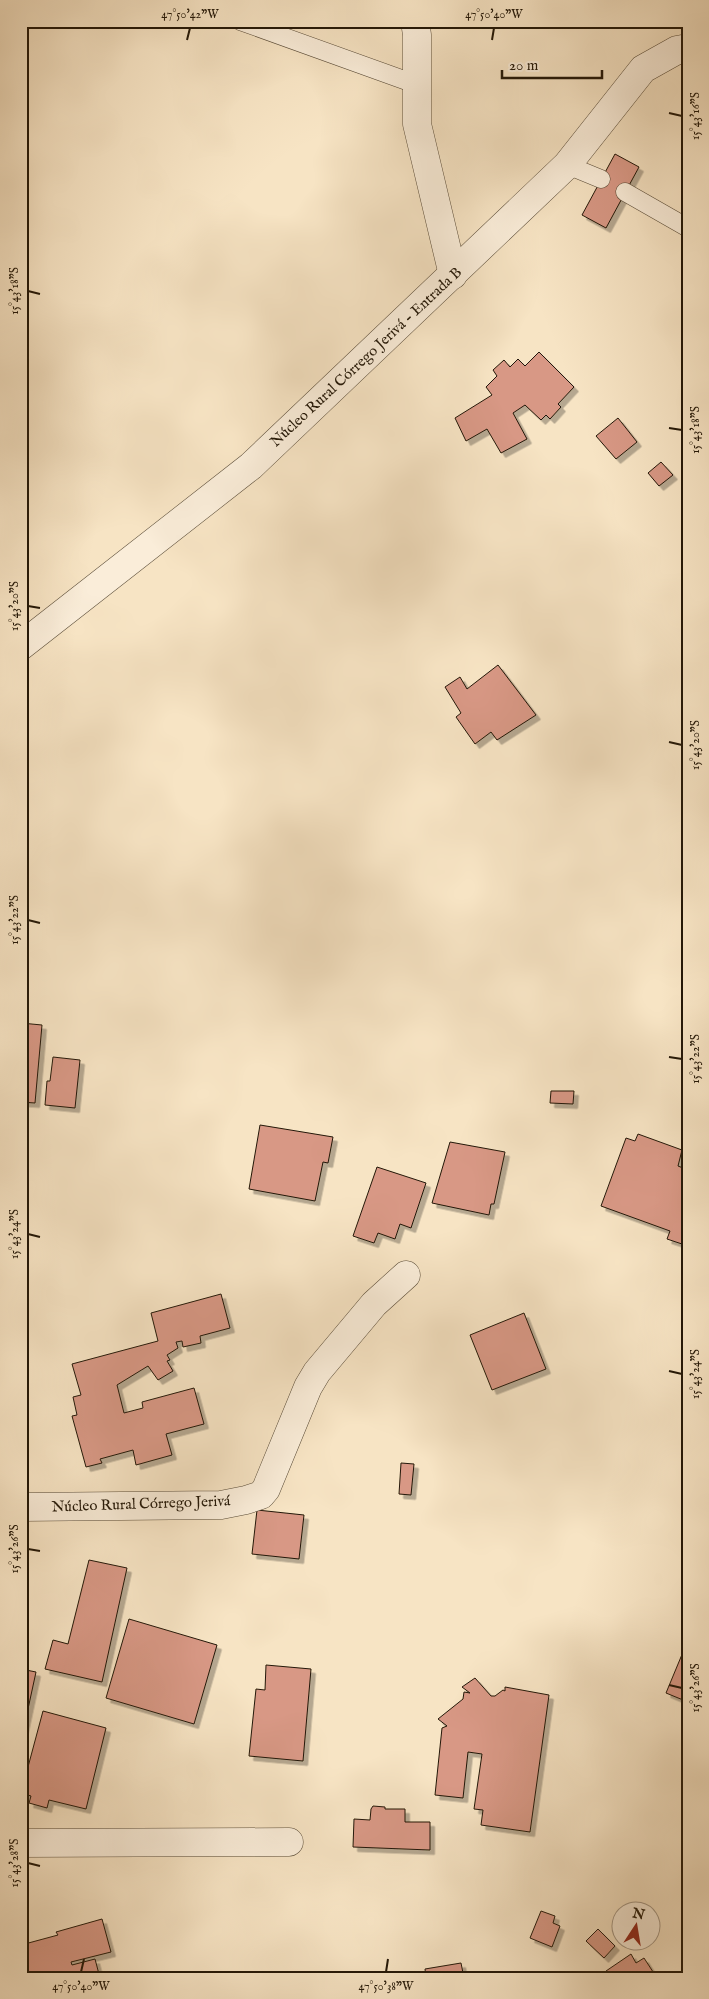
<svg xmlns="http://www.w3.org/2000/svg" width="709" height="1999" font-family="'IM FELL English',serif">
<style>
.building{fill:#d89885;stroke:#231707;filter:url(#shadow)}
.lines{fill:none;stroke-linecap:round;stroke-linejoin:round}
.service-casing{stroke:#584a36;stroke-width:19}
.minor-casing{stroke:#584a36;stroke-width:29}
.service{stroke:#faedd9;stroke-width:18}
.minor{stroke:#faedd9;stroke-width:28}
.ticks{fill:none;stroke:#231707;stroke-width:2}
.labels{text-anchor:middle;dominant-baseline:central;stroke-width:4;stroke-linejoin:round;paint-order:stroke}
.street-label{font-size:15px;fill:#231707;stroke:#faedd9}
.neatline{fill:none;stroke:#231707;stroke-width:2}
.ticks-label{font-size:12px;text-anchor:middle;fill:#231707}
</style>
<defs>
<filter id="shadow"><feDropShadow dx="4.5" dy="4.5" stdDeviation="0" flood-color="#0004"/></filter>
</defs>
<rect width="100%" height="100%" fill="#f7e4c4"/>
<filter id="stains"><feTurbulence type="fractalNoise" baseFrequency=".004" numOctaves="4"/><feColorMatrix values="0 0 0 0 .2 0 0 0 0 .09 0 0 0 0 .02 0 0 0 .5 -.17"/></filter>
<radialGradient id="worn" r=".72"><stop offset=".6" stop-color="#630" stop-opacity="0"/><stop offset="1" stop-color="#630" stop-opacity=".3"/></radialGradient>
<!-- building -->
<g class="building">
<polygon points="615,154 639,167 606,228 582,215"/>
<polygon points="539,352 574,387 558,404 561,407 550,419 546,415 541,420 525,405 513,413 527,439 501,453 487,429 466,441 455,418 492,395 486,387 497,376 493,370 504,360 510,367 518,359 525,366"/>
<polygon points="618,418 637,442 616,459 596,436"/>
<polygon points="661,462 673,475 659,486 648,473"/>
<polygon points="498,665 536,715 497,740 491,732 475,744 456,717 461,713 445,687 460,677 467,689"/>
<polygon points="21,1023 42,1025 35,1103 21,1102"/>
<polygon points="53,1057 80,1060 75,1108 45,1105 47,1081 50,1081"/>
<polygon points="551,1091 574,1091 573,1104 550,1103"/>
<polygon points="260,1125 333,1137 328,1163 323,1162 315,1201 249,1189"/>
<polygon points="638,1134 682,1150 678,1166 688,1170 688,1229 682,1244 667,1239 670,1231 601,1206 626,1138 635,1141"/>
<polygon points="450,1142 505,1152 494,1204 491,1204 489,1215 432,1203"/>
<polygon points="377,1167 426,1183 411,1228 400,1224 395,1239 378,1233 374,1243 353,1236"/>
<polygon points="221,1294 230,1328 200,1336 201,1343 183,1347 182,1341 176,1342 178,1348 167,1355 170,1360 167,1361 173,1371 158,1380 148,1366 117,1385 124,1413 143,1408 142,1402 194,1388 204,1424 166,1434 172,1455 136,1465 133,1450 100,1459 102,1463 86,1467 72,1416 77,1415 73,1397 81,1395 72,1364 158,1341 151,1313"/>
<polygon points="524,1313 546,1369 492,1390 470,1335"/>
<polygon points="401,1463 414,1464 411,1495 399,1494"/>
<polygon points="257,1510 304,1515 299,1559 252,1554"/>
<polygon points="89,1560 127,1568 102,1682 45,1669 53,1640 68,1644"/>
<polygon points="129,1619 217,1645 194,1724 106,1698"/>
<polygon points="688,1640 688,1702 666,1693"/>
<polygon points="266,1665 311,1669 303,1761 249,1756 256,1689 265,1690"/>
<polygon points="21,1669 36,1672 23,1732 21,1731"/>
<polygon points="475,1678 491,1696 495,1696 503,1690 505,1691 505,1687 549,1695 530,1832 481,1825 483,1810 474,1809 482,1754 468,1752 463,1798 435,1795 442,1728 447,1726 438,1719 463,1699 464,1692 470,1693 462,1687"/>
<polygon points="43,1711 106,1728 86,1809 49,1800 47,1808 29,1803 31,1796 21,1793"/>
<polygon points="373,1806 385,1807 385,1809 405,1809 405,1822 430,1822 430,1850 353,1847 354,1819 370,1820 371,1809"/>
<polygon points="541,1911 555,1916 553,1923 560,1926 552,1947 530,1938"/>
<polygon points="102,1919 111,1952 71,1962 72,1965 95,1959 100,1978 21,1978 21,1945 58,1935 56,1932"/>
<polygon points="598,1929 615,1946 604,1958 586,1941"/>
<polygon points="631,1954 636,1963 644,1958 657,1978 610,1978 606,1971"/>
<polygon points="461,1963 464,1978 426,1978 425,1969"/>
</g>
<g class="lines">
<!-- service casing -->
<g class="service-casing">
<g id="service">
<polyline points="240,21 418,85"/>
<polyline points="567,165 601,179"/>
<polyline points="625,192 688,228"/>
</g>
</g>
<!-- minor casing -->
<g class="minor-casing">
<g id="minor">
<polyline points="415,21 417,35 417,124 453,275"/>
<polyline points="21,646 251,466 567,165 643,69 677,50 688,48"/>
<polyline points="21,1507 221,1505 246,1500 261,1495 266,1489 308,1387 317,1372 374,1304 406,1275"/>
<polyline points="21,1843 289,1842"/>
</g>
</g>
<!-- service -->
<use href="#service" class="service"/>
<!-- minor -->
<use href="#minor" class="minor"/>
</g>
<!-- ticks -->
<path class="ticks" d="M 187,40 L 190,28M 492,40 L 494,28M 669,113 L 682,116M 28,291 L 40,294M 669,428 L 682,430M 28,606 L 40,608M 669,742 L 682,745M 28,920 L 40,923M 669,1057 L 682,1059M 28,1234 L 40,1237M 669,1371 L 682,1374M 28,1549 L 40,1551M 669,1685 L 682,1688M 28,1863 L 40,1866M 81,1972 L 84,1959M 386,1972 L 388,1959"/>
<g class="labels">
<!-- street labels -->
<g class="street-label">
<text transform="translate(366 357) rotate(-43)">Núcleo Rural Córrego Jerivá - Entrada B</text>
<text transform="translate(141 1504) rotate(-2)">Núcleo Rural Córrego Jerivá</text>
</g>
</g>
<!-- margin -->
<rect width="709" height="1999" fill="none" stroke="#f7e4c4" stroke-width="55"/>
<!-- north arrow -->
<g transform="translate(636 1926) rotate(12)"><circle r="24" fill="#faedd9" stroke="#a49785"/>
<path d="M0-4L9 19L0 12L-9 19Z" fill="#8f2418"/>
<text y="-8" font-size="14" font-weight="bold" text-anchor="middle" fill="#231707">N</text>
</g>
<!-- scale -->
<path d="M502 70v8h100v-8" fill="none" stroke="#231707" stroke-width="2.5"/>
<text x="509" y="70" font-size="15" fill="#231707" stroke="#faedd9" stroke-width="4" paint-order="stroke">20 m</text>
<rect x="28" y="28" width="654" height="1944" class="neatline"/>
<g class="ticks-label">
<text x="190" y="18">47°50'42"W</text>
<text x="494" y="18">47°50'40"W</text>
<text transform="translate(695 116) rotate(-90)" y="4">15°43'16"S</text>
<text transform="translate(14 291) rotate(-90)" y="4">15°43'18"S</text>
<text transform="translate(695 430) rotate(-90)" y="4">15°43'18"S</text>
<text transform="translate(14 606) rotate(-90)" y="4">15°43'20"S</text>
<text transform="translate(695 745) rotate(-90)" y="4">15°43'20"S</text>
<text transform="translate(14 920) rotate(-90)" y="4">15°43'22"S</text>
<text transform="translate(695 1059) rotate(-90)" y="4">15°43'22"S</text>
<text transform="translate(14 1234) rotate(-90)" y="4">15°43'24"S</text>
<text transform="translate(695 1374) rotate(-90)" y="4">15°43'24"S</text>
<text transform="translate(14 1549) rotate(-90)" y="4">15°43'26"S</text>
<text transform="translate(695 1688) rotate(-90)" y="4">15°43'26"S</text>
<text transform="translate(14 1863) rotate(-90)" y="4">15°43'28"S</text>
<text x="81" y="1990">47°50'40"W</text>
<text x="386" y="1990">47°50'38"W</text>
</g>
<rect width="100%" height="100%" filter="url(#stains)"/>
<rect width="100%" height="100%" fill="url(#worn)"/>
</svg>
